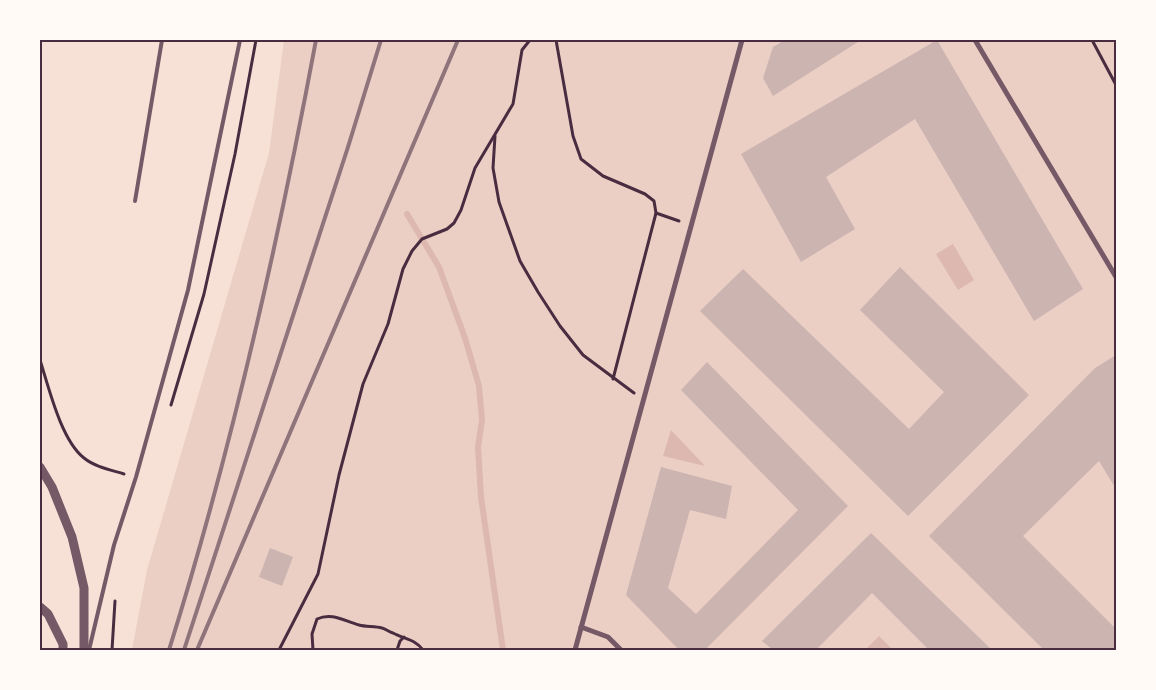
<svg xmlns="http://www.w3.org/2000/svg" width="1156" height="690" font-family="'PT Sans Narrow',sans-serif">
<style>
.green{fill:#ebcfc5}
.water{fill:#dcb8b0}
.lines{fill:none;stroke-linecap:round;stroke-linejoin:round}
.stream{stroke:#dcb8b0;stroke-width:6}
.building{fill:#ccb4b1}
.path{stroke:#4a2c40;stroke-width:3}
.service{stroke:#755966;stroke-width:4}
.minor{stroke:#755966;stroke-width:5}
.tertiary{stroke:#755966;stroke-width:9}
.rail{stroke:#8f747c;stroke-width:4}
.neatline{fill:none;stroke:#4a2c40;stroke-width:2}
</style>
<rect width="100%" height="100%" fill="#f7e1d7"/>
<!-- green -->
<polygon class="green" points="284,40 1116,40 1116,650 132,650 147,570 269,153"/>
<!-- water -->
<g class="water">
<polygon points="953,244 974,280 958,290 936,254"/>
<polygon points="671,430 705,466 663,456"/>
<polygon points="879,636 893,650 865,650"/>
</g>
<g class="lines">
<!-- stream -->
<polyline class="stream" points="407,214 439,267 465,338 479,386 482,420 478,447 481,497 503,650"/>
</g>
<!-- building -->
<g class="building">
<polygon points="785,40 861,40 773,96 763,78 773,47"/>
<polygon points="937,40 1083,289 1034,321 915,119 826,177 855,229 801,262 741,154"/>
<polygon points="900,267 1029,395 908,516 700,311 743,269 909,429 944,392 860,310"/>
<polygon points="1116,355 1116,489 1099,461 1023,536 1116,629 1116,650 1044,650 929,536 1095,368"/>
<polygon points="707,362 848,506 705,650 679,650 626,595 661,467 732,486 726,519 690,510 668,588 696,614 798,510 681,390"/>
<polygon points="871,533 992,650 929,650 872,593 816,650 773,650 762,641"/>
<polygon points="270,548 293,557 282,586 259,577"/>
</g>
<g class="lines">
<!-- path -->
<g class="path">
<polyline points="556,40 573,136 581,159 603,176 645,194 654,201 656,213 613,379"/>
<polyline points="1092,40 1116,85"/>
<polyline points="495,136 493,168 499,202 520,261 538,292 560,326 583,355 634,393"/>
<polyline points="656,213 679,221"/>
<path d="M 40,360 C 49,388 61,440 84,458 C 95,467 111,470 124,474"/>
<polyline points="171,405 204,294 235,154 256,40"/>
<polyline points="112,650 115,601"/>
<polyline points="279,650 318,574 339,475 363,384 388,324 403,269 412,251 422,239 447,229 454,223 461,210 475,168 513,104 522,50 530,40"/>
<path d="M 313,650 L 312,634 L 317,619 C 332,612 344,621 359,625 C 366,627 375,626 382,628 C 386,629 389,632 393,633 C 404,639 415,639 423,650"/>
<polyline points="397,650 400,641 404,637"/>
</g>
<!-- service -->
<g class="service">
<polyline points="135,201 162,40"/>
<polyline points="89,650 114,545 136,477 188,290 240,40"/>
</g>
<!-- minor -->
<g class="minor">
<polyline points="975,40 1116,277"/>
<polyline points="581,627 608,637 621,650"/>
<polyline points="575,650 742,40"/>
</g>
<!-- tertiary -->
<g class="tertiary">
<polyline points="40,467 52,487 72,537 84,588 84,650"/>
<polyline points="40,607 48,614 63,644 63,650"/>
</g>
<!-- rail -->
<g class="rail">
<path d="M 169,650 C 231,452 278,244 316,40"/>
<polyline points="184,650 348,147 381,40"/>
<polyline points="197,650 458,40"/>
</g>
</g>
<!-- border -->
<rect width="1156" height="690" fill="none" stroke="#fffaf5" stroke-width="82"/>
<rect x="41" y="41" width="1074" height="608" class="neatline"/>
</svg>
